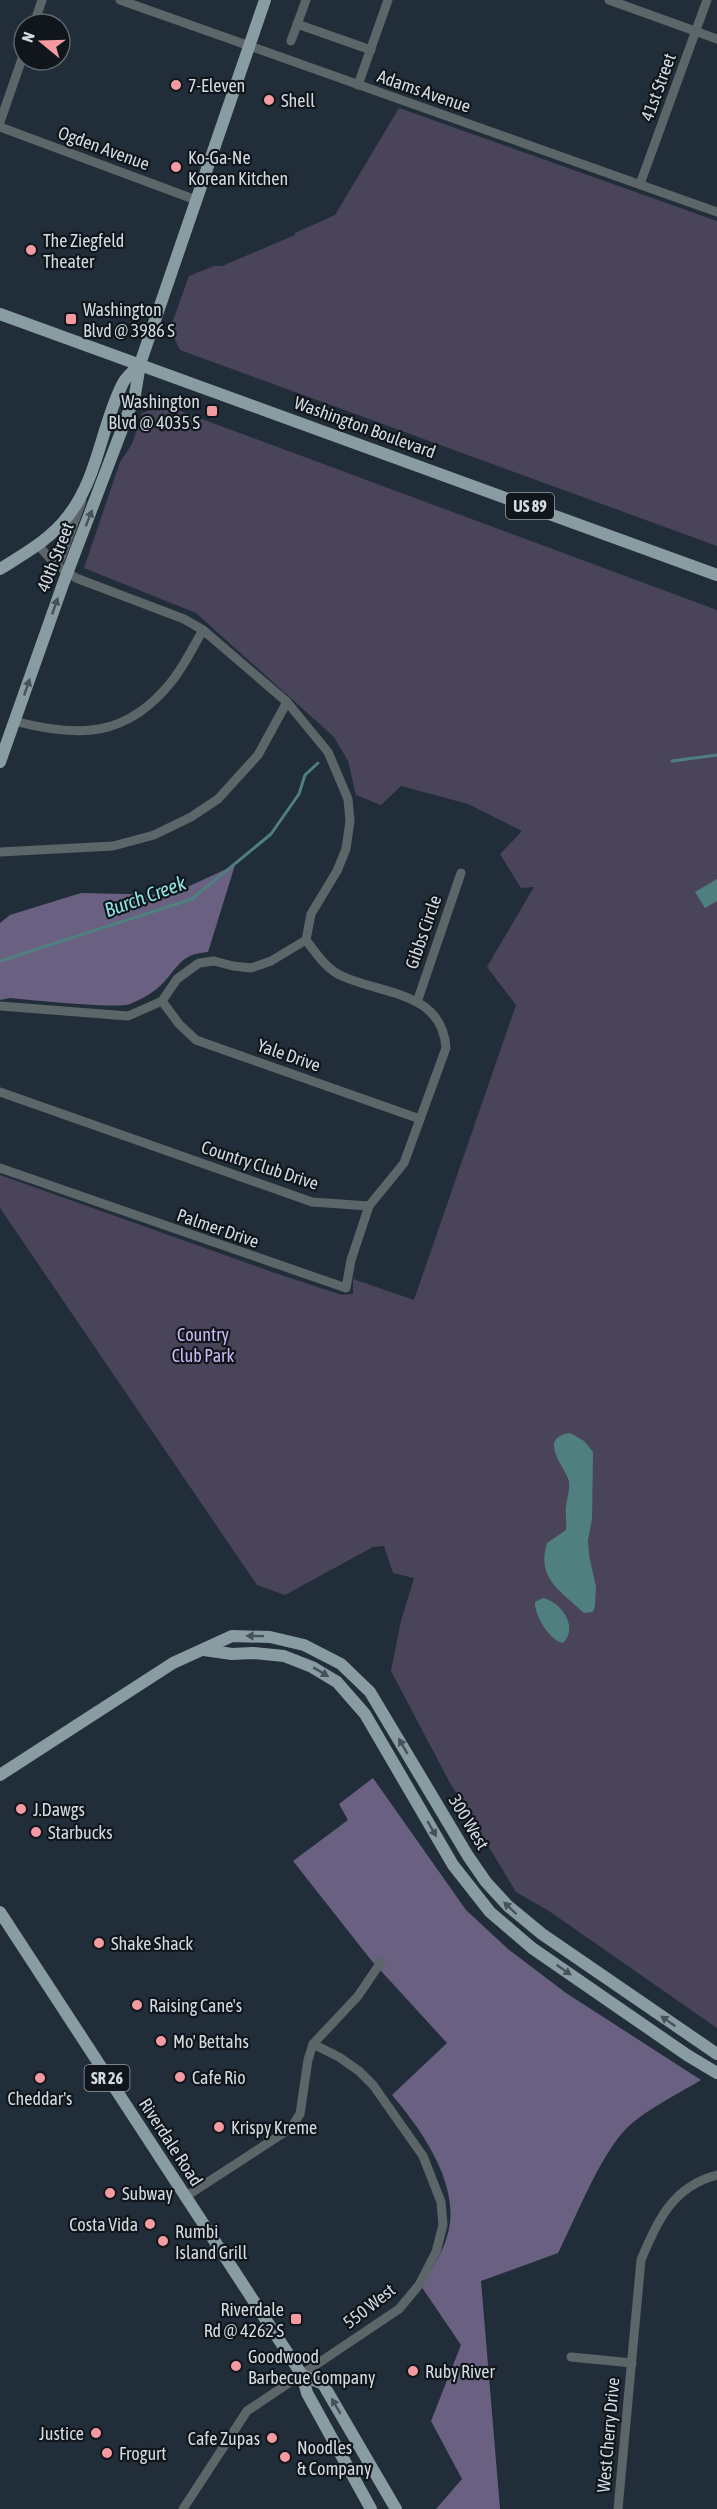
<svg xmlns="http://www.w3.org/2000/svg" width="717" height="2509" font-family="'Asap Condensed',sans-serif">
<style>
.green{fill:#4a445a}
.forest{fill:#6a6082}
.water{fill:#4f807f}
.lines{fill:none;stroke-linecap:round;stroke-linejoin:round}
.stream{stroke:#4f807f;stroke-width:3}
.minor{stroke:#5c6568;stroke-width:9}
.major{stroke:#899ca2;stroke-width:12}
.oneway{fill:#465258}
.poi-dot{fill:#f49aa1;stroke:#10161b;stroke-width:2}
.labels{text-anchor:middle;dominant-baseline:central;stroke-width:4.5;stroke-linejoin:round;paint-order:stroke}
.shield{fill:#10161b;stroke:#98a0a6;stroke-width:1.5}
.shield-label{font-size:16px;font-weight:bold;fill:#d2dbe2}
.poi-label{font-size:18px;fill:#d2dbe2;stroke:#10161b;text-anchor:start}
.street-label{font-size:18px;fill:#d2dbe2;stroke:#10161b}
.park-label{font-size:18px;fill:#ccbbf6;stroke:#10161b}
.water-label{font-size:20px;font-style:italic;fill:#8ee4e3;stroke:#10161b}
</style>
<rect width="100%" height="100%" fill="#212e3a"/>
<!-- green -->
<g class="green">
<polygon points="399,108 717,221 717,546 180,350 170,329 189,276 214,266 222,266 295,235 295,233 335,215"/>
<polygon points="164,405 717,610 717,2028 549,1911 516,1892 449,1781 391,1671 401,1621 414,1578 393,1573 384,1546 373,1547 285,1595 257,1585 0,1208 0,1175 272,1272 342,1295 353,1294 353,1279 414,1300 516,1005 487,967 534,887 521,888 500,854 522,831 468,804 401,786 381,805 356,795 348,761 334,737 196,613 84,568 120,462 132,444 142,413"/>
</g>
<!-- forest -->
<g class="forest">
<path d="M 235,865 L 208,952 C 182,954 180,964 164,982 C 155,992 142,999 130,1004 C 118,1009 29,1000 10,998 L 0,1000 L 0,923 L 10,915 L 81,893 L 170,895 Z"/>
<path d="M 373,1778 L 466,1910 L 508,1949 L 566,1993 L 701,2080 C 678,2094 641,2112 624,2131 C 598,2160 576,2217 558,2253 L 481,2281 L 500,2509 L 436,2509 L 462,2479 L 431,2421 L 461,2345 L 421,2286 C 432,2269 443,2253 448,2233 C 461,2185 421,2129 392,2095 L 447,2043 L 371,1960 L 293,1861 L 348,1820 L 339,1804 Z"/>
</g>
<!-- water -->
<g class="water">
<polygon points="717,879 717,901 705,908 695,892"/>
<path d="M 570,1433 L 584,1441 L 593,1452 L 592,1519 L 588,1540 L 589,1555 L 596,1587 L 595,1606 L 593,1612 L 584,1613 C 561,1591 536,1579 547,1543 L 566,1530 C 567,1522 565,1514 566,1506 C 567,1498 570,1491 569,1482 C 568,1470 535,1438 570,1433 Z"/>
<path d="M 543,1598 C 561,1602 579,1627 563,1643 C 550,1641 534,1615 535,1602 Z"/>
</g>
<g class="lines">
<!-- stream -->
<g class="stream">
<polyline points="672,761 717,755"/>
<polyline points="0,961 192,899 271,834 299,794 305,775 318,763"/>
</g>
<!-- minor -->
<g class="minor">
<polyline points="120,0 717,212"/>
<polyline points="609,0 717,39"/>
<polyline points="34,24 42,0"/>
<polyline points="297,24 371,50"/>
<polyline points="291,41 306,0"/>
<polyline points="358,85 388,0"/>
<polyline points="0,122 24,53"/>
<polyline points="0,127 196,200"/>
<polyline points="640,184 707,0"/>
<polyline points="56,565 61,558 82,501"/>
<path d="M 14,721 C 79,738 127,738 172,681 C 184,666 193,647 203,630"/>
<polyline points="0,852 113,846 154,835 191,817 218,799 258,755 287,702"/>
<polyline points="162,1001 179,1024 196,1040 420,1119"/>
<polyline points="417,1002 461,873"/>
<polyline points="0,1006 128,1016 162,1001 177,979 199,963 214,961 233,966 251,968 271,961 306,940"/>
<polyline points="0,1092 312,1202 369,1206"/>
<path d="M 0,1168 L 346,1288 L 351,1260 L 369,1206 L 404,1163 L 446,1048 C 442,991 383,995 342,976 C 326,969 316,953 306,940 L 311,914 L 337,871 L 346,849 L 350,821 L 348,799 L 328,752 L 287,702 L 203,630 L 184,619 L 76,578 L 56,565 L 38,545"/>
<polyline points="185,2197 291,2128 300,2114 308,2060 313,2044 358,1996 381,1962"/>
<polyline points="571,2357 632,2363"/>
<polyline points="183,2509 247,2411 399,2309 419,2285 436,2252 443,2225 441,2202 423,2156 373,2085 359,2071 339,2057 313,2044"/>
<path d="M 618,2509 L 641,2260 C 657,2221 673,2186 717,2175"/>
</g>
<!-- major -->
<g class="major">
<polyline points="0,314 717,575"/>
<path d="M 0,569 C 24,554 51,539 68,516 C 98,478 101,427 122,385 C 125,377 134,371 140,364"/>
<polyline points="0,762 63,584 135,395 140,364 265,0"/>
<polyline points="204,1650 232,1654 253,1653 284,1656 312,1667 337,1682 365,1714 453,1865 490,1912 532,1948 687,2055 717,2073"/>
<polyline points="0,1775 173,1663 232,1636 270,1637 304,1645 341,1664 370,1692 468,1856 486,1882 508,1906 542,1934 717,2054"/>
<polyline points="0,1912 302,2375 307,2393 371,2509"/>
<polyline points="302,2375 323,2384 396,2509"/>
</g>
</g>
<!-- one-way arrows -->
<defs><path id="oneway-solid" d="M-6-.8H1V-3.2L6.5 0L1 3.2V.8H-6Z" transform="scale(1.5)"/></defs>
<g class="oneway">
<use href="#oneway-solid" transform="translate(89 518) rotate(-69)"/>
<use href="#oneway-solid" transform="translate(55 606) rotate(-71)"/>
<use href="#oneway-solid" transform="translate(27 687) rotate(-71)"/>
<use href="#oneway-solid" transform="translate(255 1636) rotate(-179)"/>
<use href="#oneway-solid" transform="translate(321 1672) rotate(31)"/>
<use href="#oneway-solid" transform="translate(403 1746) rotate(-120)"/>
<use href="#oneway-solid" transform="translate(432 1829) rotate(60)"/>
<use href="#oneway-solid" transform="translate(510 1908) rotate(-136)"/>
<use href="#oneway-solid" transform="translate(564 1970) rotate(35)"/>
<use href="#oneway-solid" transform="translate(668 2021) rotate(-145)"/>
<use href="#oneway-solid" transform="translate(336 2406) rotate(-120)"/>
</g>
<!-- markers -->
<g class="poi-dot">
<circle cx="176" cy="85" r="6"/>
<circle cx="269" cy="100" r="6"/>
<circle cx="176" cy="167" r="6"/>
<circle cx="31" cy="250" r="6"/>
<rect x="65" y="313" width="12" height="12" rx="3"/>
<rect x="206" y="405" width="12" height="12" rx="3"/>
<circle cx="21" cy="1809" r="6"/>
<circle cx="36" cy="1832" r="6"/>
<circle cx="99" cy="1943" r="6"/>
<circle cx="137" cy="2005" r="6"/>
<circle cx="161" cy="2041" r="6"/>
<circle cx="180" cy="2077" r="6"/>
<circle cx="40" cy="2078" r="6"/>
<circle cx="219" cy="2127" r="6"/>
<circle cx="110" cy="2193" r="6"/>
<circle cx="150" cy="2224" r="6"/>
<circle cx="163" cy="2241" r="6"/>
<rect x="290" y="2313" width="12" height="12" rx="3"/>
<circle cx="236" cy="2366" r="6"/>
<circle cx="413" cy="2371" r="6"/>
<circle cx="96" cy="2433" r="6"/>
<circle cx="272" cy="2438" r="6"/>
<circle cx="107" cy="2453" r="6"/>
<circle cx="285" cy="2457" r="6"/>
</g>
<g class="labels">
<!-- shield labels -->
<g class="shield">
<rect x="506" y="493" width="48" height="26" rx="4.5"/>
<rect x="84.5" y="2065" width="45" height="26" rx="4.5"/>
</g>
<g class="shield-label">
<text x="530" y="506">US 89</text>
<text x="107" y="2078">SR 26</text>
</g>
<!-- poi labels -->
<g class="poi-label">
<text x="188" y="85">7-Eleven</text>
<text x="281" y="100">Shell</text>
<text x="188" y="157">Ko-Ga-Ne<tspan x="188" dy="21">Korean Kitchen</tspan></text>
<text x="43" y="240">The Ziegfeld<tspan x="43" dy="21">Theater</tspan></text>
<text x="83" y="309">Washington<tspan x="83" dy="21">Blvd @ 3986 S</tspan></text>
<text x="200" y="401" text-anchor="end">Washington<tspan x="200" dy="21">Blvd @ 4035 S</tspan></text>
<text x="33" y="1809">J.Dawgs</text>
<text x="48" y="1832">Starbucks</text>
<text x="111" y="1943">Shake Shack</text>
<text x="149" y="2005">Raising Cane's</text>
<text x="173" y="2041">Mo' Bettahs</text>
<text x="192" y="2077">Cafe Rio</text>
<text x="40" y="2098" text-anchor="middle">Cheddar's</text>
<text x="231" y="2127">Krispy Kreme</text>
<text x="122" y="2193">Subway</text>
<text x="138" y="2224" text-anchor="end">Costa Vida</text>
<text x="175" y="2231">Rumbi<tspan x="175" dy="21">Island Grill</tspan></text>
<text x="284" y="2309" text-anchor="end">Riverdale<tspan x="284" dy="21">Rd @ 4262 S</tspan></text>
<text x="248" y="2356">Goodwood<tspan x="248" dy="21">Barbecue Company</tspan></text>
<text x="425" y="2371">Ruby River</text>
<text x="84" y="2433" text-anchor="end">Justice</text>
<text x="260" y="2438" text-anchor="end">Cafe Zupas</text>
<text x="297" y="2447">Noodles<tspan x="297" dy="21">&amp; Company</tspan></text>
<text x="119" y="2453">Frogurt</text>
</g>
<!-- street labels -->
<g class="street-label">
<text transform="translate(658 87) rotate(-70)">41st Street</text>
<text transform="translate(424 91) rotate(19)">Adams Avenue</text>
<text transform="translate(104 148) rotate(20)">Ogden Avenue</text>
<text transform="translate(365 427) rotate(20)">Washington Boulevard</text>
<text transform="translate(55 557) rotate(-69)">40th Street</text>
<text transform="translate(423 932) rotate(-71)">Gibbs Circle</text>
<text transform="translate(289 1055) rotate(19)">Yale Drive</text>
<text transform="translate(260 1165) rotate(18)">Country Club Drive</text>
<text transform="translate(218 1228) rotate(19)">Palmer Drive</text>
<text transform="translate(469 1822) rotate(59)">300 West</text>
<text transform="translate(171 2142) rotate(57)">Riverdale Road</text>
<text transform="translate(369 2306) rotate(-38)">550 West</text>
<text transform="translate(608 2435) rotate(-85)">West Cherry Drive</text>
</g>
<!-- park labels -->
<g class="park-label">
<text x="203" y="1334">Country<tspan x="203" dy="21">Club Park</tspan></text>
</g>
<!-- water labels -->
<g class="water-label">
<text transform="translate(145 896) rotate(-20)">Burch Creek</text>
</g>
</g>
<!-- north arrow -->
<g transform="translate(42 42) rotate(289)"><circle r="28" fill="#10161b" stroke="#5e656b" stroke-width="1.5"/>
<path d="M0-4.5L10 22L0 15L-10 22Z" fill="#f49aa1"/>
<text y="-9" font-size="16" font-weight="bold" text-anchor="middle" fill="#d2dbe2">N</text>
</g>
</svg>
